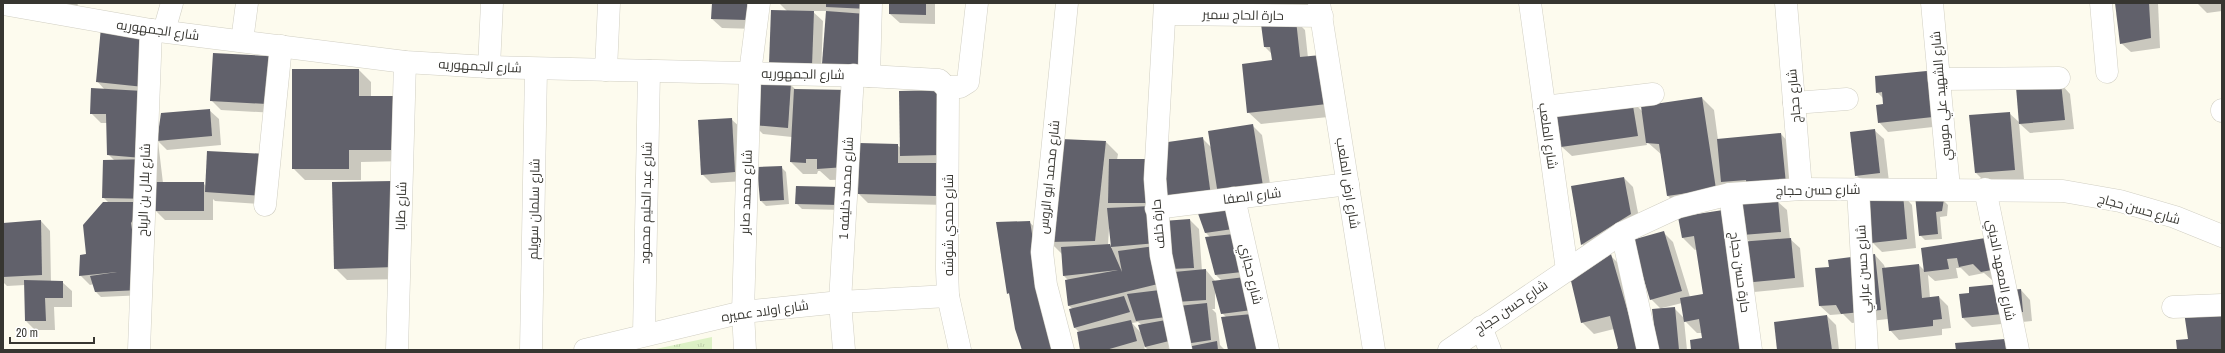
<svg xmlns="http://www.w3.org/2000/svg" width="2225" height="353" font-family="'Archivo Narrow',Cairo,sans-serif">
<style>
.grass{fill:url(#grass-tufts)}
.shadow{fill:#0003;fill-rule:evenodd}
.building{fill:#61616b}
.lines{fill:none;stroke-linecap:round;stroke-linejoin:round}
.minor-casing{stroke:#d1cfc3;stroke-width:23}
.minor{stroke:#fff;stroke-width:22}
.labels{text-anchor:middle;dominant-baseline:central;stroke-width:4;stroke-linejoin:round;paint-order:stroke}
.street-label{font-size:13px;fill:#373631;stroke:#fff}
</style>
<defs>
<pattern id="grass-tufts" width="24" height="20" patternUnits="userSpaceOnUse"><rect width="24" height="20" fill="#ddf1c5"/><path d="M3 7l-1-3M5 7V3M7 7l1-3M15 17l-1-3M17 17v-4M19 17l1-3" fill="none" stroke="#becfaa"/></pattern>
</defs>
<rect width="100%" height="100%" fill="#fdfbee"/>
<!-- grass -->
<polygon class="grass" points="712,337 712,350 651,350"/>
<!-- shadow -->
<g class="shadow">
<polygon points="43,3 78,3 76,12"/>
<polygon points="713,3 756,3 756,29 722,28 712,19"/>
<polygon points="779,3 878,3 824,64 827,11 812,11 823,21 821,75 780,73 787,11"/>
<polygon points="890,3 935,3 935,24 900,23 890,14"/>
<polygon points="1253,3 1321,3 1321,4 1258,8"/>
<polygon points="2116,3 2158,3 2160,48 2131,52 2121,43"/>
<polygon points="2222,3 2222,11 2207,13 2197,3"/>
<polygon points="1296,21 1305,30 1308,58 1338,116 1261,124 1248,112 1274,61 1272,54 1265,47 1262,25"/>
<polygon points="145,35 158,137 209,110 219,119 221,145 167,150 158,141 163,183 203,183 206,186 208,152 274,205 215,201 213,199 213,220 165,220 155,210 145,295 101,297 96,292 94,284 90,285 80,275 109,203 103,197 114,160 108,154 108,123 101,123 91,113 105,90 97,81"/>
<polygon points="214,54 276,113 221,110 211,100"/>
<polygon points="359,70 371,82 371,97 405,161 361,162 361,180 305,180 293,168"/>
<polygon points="1876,77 1951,125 1888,132 1879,122 1884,105 1883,98 1877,92"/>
<polygon points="790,84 796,90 856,179 830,180 820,171 818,171 817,174 803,174 791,162 792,137 763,134 754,125"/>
<polygon points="2061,84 2070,94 2074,129 2030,133 2020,124"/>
<polygon points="940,91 945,205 868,203 859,194 897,145 901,148"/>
<polygon points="1702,98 1714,110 1718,140 1781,134 1790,144 1795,193 1680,208 1668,196 1662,155 1646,141 1647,145 1572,156 1562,147 1632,101 1643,112"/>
<polygon points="2009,113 2019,122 2024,179 1985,182 1976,173"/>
<polygon points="731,119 741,128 744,181 711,183 702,174"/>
<polygon points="1252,125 1262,135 1272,196 1228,204 1261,319 1229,350 1226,317 1222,313 1215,291 1215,309 1212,309 1216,313 1220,345 1225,350 1189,350 1171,268 1190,220 1199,229 1202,271 1206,270 1215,281 1222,281 1216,275 1211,238 1206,233 1202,138 1211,147"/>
<polygon points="1874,130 1884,139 1889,182 1866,185 1856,175"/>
<path d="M 1106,142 L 1118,154 L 1117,160 L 1148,160 L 1174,346 L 1168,347 L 1176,350 L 1148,350 L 1144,346 L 1145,350 L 1081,350 L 1079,332 L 1075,328 L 1071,309 L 1073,309 L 1069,306 L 1069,281 L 1064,276 L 1062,254 L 1050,242 ZM 1109,229 L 1110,229 L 1112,248 L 1108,245 ZM 1138,322 L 1142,325 L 1141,333 L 1132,323 Z"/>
<polygon points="781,167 786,172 789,204 766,206 761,201"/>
<polygon points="1624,178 1633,187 1640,223 1591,254 1582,244 1572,187"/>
<polygon points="334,183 407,279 347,280 335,268"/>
<polygon points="844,193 844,210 802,209 796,203"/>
<polygon points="1903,195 1912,205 1916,248 1882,252 1872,242"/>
<polygon points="1943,200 1948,205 1947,216 1940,217 1942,239 1925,240 1920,235"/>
<path d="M 1777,201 L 1787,210 L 1790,239 L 1800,248 L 1804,287 L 1754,292 L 1754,350 L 1692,350 L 1703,339 L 1702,333 L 1697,333 L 1684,320 L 1687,350 L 1658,350 L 1661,309 L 1651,299 L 1664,233 L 1673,242 L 1690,297 L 1704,295 L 1697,249 L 1695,250 L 1683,238 L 1680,218 L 1741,265 L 1750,242 L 1743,235 ZM 1682,303 L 1684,318 L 1674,308 L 1662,308 Z"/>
<polygon points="41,221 50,231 51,282 62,282 72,291 72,307 54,307 55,330 35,330 26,321 25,285 7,286 3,282 3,224"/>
<polygon points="1029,222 1039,231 1063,350 1022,350 1011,296 1008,293 1005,265 1002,262 997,223"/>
<polygon points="1991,238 2005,278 1992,280 1984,273 1969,276 1961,268 1956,268 1958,278 1935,281 1928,275 1930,298 1939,297 1948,306 1951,328 1942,329 1942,335 1899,340 1890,330 1888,319 1852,323 1843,314 1830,315 1820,306 1816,269 1830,268 1875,255 1884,265 1885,268 1919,265 1925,271 1922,249"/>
<polygon points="1610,255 1622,267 1647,350 1617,350 1619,348 1614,329 1594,334 1582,322"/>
<polygon points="2021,290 2030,300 2032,321 1972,327 1963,318 2005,291"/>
<polygon points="1827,316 1836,325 1839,350 1778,350"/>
</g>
<!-- building -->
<g class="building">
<polygon points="712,3 747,3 747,20 711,19"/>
<polygon points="826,3 868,3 868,9 826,7"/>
<polygon points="889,3 926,3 926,15 889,14"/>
<polygon points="2115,3 2149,3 2151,38 2120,44"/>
<polygon points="771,10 814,11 812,66 769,64"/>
<polygon points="826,11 866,14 863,67 822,64"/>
<polygon points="1296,20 1300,57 1321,55 1327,104 1247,113 1242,64 1272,60 1270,47 1264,47 1261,24"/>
<polygon points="101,27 145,34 144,87 96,82"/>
<polygon points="213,53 269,56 267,104 210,101"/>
<polygon points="292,69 359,69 359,96 394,96 394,150 349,150 349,169 292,169"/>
<polygon points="1937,70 1942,116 1878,123 1876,105 1883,104 1882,92 1876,93 1875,76"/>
<polygon points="753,81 791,83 788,128 753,125"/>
<polygon points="2061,83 2065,120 2019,124 2016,87"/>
<polygon points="91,88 143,91 154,159 107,155 106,114 90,114"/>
<polygon points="794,89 849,90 845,167 817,169 817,159 806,159 806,163 790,162"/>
<polygon points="941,90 941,155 900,156 899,91"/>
<polygon points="1702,97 1716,189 1667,196 1659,144 1646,143 1641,106"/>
<polygon points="1632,100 1638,136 1561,147 1556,112"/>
<polygon points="210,109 212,136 157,141 161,113"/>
<polygon points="2010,112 2015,170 1975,173 1969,115"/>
<polygon points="732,118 735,172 701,175 698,120"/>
<polygon points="1253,124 1263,186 1218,195 1208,131"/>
<polygon points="1875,129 1880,173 1855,176 1850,132"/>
<polygon points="1781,133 1786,184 1747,188 1746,180 1721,182 1717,139"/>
<polygon points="1203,137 1211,196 1162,202 1161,143"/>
<polygon points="1061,139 1106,141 1095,241 1049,242"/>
<polygon points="859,143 898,144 898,163 937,163 936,196 858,194"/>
<polygon points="207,151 267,154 265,196 205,192"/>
<polygon points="154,159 154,182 204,182 204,211 154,211 154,199 102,198 103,160"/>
<polygon points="1109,159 1149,159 1149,203 1108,203"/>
<polygon points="782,166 784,200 760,201 757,167"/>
<polygon points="1624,177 1631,214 1581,245 1571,186"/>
<polygon points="393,181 395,267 334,269 332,182"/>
<polygon points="796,186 840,187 839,205 795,204"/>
<polygon points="1903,194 1907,239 1871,243 1867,197"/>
<polygon points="1915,195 1944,199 1942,211 1936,212 1938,234 1919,236"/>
<polygon points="1778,200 1781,232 1742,235 1739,203"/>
<polygon points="103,202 144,202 131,223 141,290 95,292 90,276 117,272 79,276 80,255 86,254 83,225"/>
<polygon points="1228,203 1233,229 1205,233 1196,208"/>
<polygon points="1151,206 1157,243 1111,247 1122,272 1118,251 1155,246 1162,283 1068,306 1065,280 1118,270 1063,276 1061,247 1110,244 1111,247 1107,208"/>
<polygon points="1723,210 1744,350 1691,350 1690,340 1702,338 1699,319 1684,322 1680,298 1703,294 1694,236 1682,238 1678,217"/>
<polygon points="1190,219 1194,268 1170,269 1163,221"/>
<polygon points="41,220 42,275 3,277 3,223"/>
<polygon points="1030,221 1036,259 1056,350 1022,350 1015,329 1009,293 1007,294 996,222"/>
<polygon points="1664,231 1682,291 1650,300 1632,240"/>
<polygon points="1234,234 1242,272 1215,275 1205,237"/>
<polygon points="1992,237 1997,269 1981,272 1973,264 1959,267 1957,258 1947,259 1949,269 1924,272 1921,248"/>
<polygon points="1791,238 1795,278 1743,283 1739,242"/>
<polygon points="1611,254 1639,350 1616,350 1618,348 1610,316 1581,323 1571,281"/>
<polygon points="1875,254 1881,310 1841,314 1836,305 1819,306 1815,268 1829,267 1828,260"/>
<polygon points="1919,264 1922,298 1939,296 1942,319 1933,320 1933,326 1889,331 1882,268"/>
<polygon points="1206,269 1206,300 1176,302 1174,272"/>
<polygon points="1245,277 1252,310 1221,314 1212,281"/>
<polygon points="24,280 63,281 63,298 45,298 46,321 25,321"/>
<polygon points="2000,284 2000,291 2021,289 2023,312 1962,318 1959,294 1969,293 1969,287"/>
<polygon points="1160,290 1166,317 1136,321 1127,294"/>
<polygon points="1124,296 1130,312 1074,328 1069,309"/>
<polygon points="1207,303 1211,340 1185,344 1178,306"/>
<polygon points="1675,307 1679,350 1657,350 1652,309"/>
<polygon points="2222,308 2222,350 2177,350 2176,340 2188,339 2184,312"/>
<polygon points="1252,314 1260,350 1228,350 1221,317"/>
<polygon points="1827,315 1832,350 1777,350 1774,322"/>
<polygon points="1131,320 1137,341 1106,350 1080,350 1077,332"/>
<polygon points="1166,320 1169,341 1145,347 1138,325"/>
<polygon points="2005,339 2006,350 1956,350 1955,343"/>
<polygon points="1217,341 1218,350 1188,350 1187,347"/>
</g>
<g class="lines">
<!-- minor casing -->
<g class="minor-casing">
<g id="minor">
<polyline points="1165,3 1155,179 1161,255 1181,350"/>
<polyline points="1319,3 1374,350"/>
<polyline points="1530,3 1567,270"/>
<polyline points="1786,3 1801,189"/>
<polyline points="1932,3 1949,188"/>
<polyline points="2101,3 2107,72"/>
<polyline points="3,4 151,30 405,62 489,67 869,76 939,80 946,87 948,92 947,269 948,296 960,350"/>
<polyline points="1165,14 1322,16"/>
<polyline points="164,31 172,3"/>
<polyline points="242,41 247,3"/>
<polyline points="489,67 492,3"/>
<polyline points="606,70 609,3"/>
<polyline points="869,76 871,3"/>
<polyline points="1939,79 2059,78"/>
<polyline points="946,87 960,87 968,82 977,3"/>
<polyline points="1794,103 1847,99"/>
<polyline points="1544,107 1653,94"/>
<polyline points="2222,111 2222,110"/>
<polyline points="1858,189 1867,350"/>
<polyline points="1985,189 2018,350"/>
<polyline points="1730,194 1751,350"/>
<polyline points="1234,198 1268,350"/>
<polyline points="265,205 281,46"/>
<polyline points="1156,208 1348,184"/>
<polyline points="1622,233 1648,350"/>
<polyline points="2173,307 2222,305"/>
<polyline points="1481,327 1490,350"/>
<polyline points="644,334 649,71"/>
<polyline points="139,350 151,30"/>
<polyline points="397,350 405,62"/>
<polyline points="531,350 536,69"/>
<polyline points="585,350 743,312 840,302 948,296"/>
<polyline points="745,350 743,312 750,73 759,3"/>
<polyline points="844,350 840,302 853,75"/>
<polyline points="1063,350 1046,285 1042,252 1067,3"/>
<polyline points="1449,350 1622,233 1678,207 1730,194 1801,189 2063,191 2120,201 2175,217 2222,236"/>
</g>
</g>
<!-- minor -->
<use href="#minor" class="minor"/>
</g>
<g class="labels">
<!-- street labels -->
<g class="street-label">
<text transform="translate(1243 15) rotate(1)">حارة الحاج سمير</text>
<text transform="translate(158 30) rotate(8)">شارع الجمهوريه</text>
<text transform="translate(480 66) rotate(3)">شارع الجمهوريه</text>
<text transform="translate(803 74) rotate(1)">شارع الجمهوريه</text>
<text transform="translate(1794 96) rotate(-95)">شارع حجاج</text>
<text transform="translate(1941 96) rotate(-95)">شارع الشهيد علي موسي</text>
<text transform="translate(1548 136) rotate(82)">شارع الملعب</text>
<text transform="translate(1049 177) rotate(-84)">شارع محمد ابو الروس</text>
<text transform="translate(1348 183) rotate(81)">شارع ارض الملعب</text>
<text transform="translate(846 188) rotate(-87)">شارع محمد خليفه 1</text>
<text transform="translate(144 190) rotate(-88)">شارع بلال بن الرباح</text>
<text transform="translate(1818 190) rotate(-1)">شارع حسن حجاج</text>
<text transform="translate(746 192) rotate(-88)">شارع محمد صابر</text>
<text transform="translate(1252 196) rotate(-7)">شارع الصفا</text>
<text transform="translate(646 203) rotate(-89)">شارع عبد الحليم محمود</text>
<text transform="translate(401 206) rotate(-88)">شارع طابا</text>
<text transform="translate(534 209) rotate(-89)">شارع سلمان سويلم</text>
<text transform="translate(2139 209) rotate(15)">شارع حسن حجاج</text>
<text transform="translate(1158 224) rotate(-95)">حارة خلف</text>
<text transform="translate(948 225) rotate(-90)">شارع حمدي شوشه</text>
<text transform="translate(1863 269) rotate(-93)">شارع حسن عرابي</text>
<text transform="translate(2001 270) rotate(79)">شارع المعهد الديني</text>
<text transform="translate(1740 272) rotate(82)">حارة حسن حجاج</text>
<text transform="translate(1251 274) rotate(77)">شارع حجازي</text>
<text transform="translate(1511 307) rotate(-34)">شارع حسن حجاج</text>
<text transform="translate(765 311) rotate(-8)">شارع اولاد عميره</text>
</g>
</g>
<!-- border -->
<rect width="2225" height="353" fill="none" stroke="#373631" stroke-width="8"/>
<!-- scale -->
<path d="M10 337v6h84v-6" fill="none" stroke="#373631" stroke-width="2"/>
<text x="16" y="337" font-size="12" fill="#373631" stroke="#ffffff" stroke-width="3" paint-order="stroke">20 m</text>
</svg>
